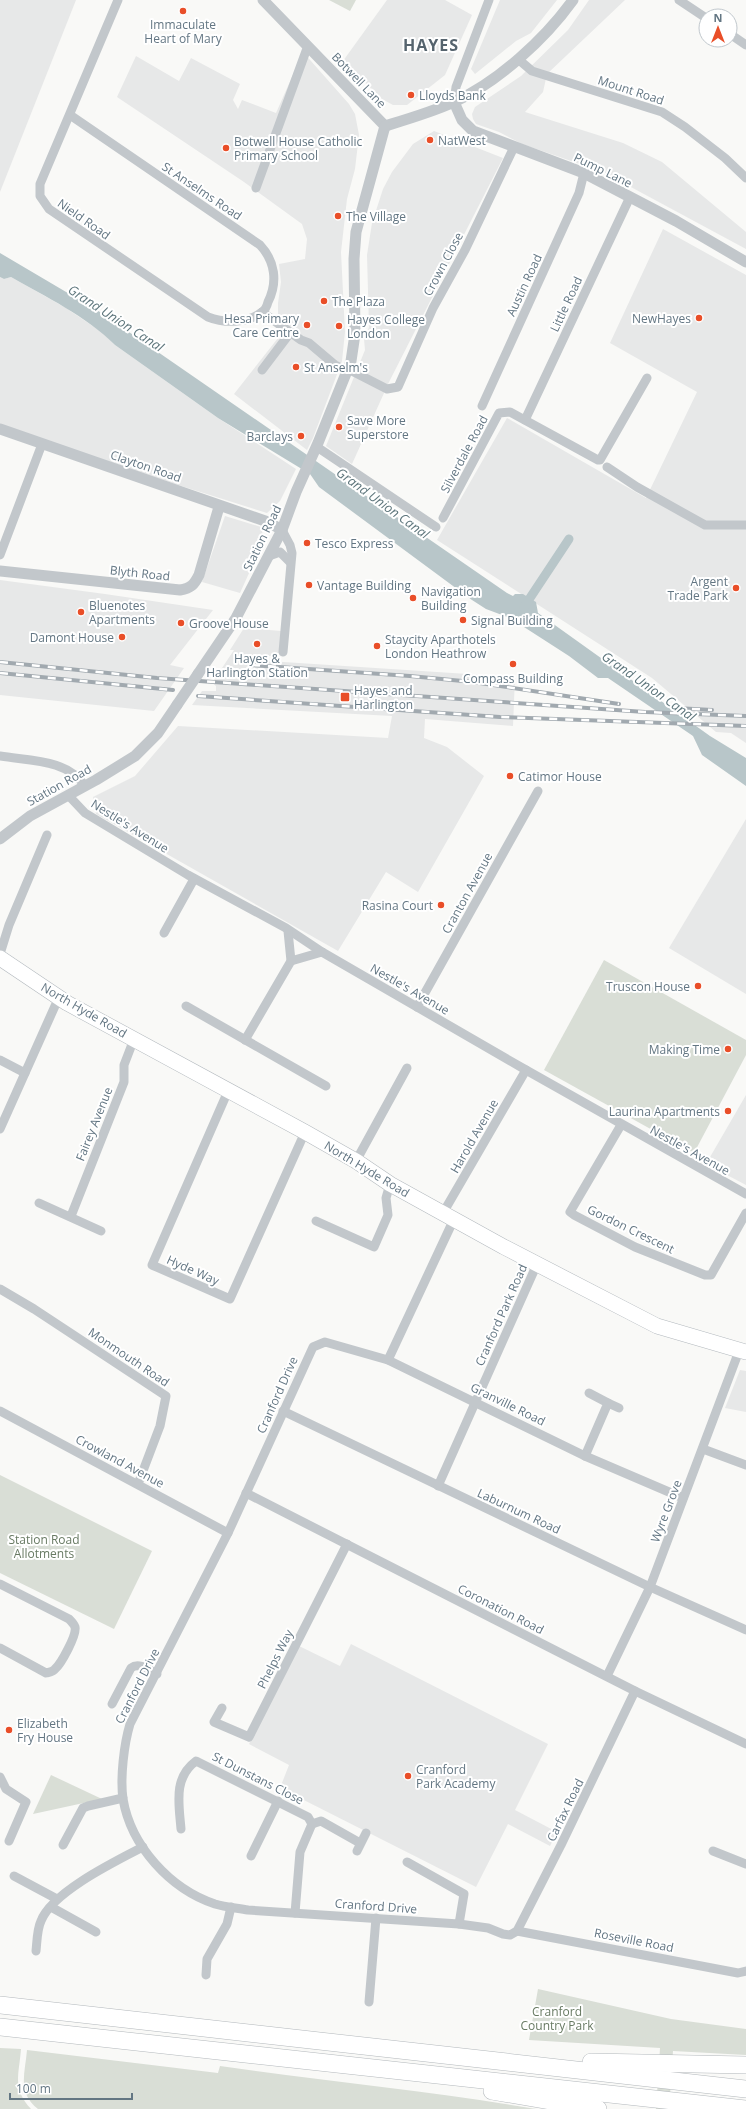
<svg xmlns="http://www.w3.org/2000/svg" width="746" height="2109" font-family="'Open Sans',sans-serif">
<style>
.built{fill:#e7e8e8}
.green{fill:#d9ded6}
.water{fill:#b8c6c9}
.lines{fill:none;stroke-linecap:round;stroke-linejoin:round}
.canal{stroke:#b8c6c9;stroke-width:9}
.primary-casing{stroke:#b3b9be;stroke-width:16}
.motorway-casing{stroke:#b3b8bc;stroke-width:18}
.minor{stroke:#c2c7cb;stroke-width:9}
.tertiary{stroke:#c2c7cb;stroke-width:11}
.primary{stroke:#fff;stroke-width:15}
.motorway{stroke:#fff;stroke-width:17}
.rail-casing{stroke:#a1a9af;stroke-width:4}
.rail{stroke:#fff;stroke-width:2.5;stroke-dasharray:8;stroke-linecap:butt}
.tertiary-bridge{stroke:#c2c7cb;stroke-width:11}
.poi-dot{fill:#e94e28;stroke:#fff;stroke-width:1.5}
.labels{text-anchor:middle;dominant-baseline:central;stroke-width:4;stroke-linejoin:round;paint-order:stroke}
.poi-label{font-size:12px;fill:#637683;stroke:#fff;text-anchor:start}
.street-label{font-size:12px;fill:#637683;stroke:#fff}
.park-label{font-size:12px;fill:#687a63;stroke:#fff}
.water-label{font-size:13px;font-style:italic;fill:#5e767c;stroke:#fff}
.district-label{font-size:16px;font-weight:bold;letter-spacing:1px;fill:#56646e;stroke:#fff}
</style>
<rect width="100%" height="100%" fill="#f9f9f7"/>
<!-- built -->
<g class="built">
<polygon points="0,0 76,0 0,192"/>
<polygon points="387,0 445,0 472,15 445,75 407,105 393,105 382,99 343,61"/>
<polygon points="500,0 557,0 531,33 516,41 475,74 471,69"/>
<polygon points="589,0 625,0 547,74 543,92 525,112 623,143 662,162 746,232 746,249 603,172 522,144 499,132 476,124 473,119 472,114 475,107 521,76 568,30"/>
<polygon points="303,52 349,104 355,114 359,135 355,169 347,199 341,252 345,332 342,361 313,438 307,450 234,394 278,338 278,303 281,282 279,264 305,259 307,239 302,224 244,182 117,97 136,56 179,81 191,58 240,84 233,100 238,109 242,100 276,113"/>
<polygon points="434,131 503,158 389,382 352,464 326,446 365,350 364,339 369,327 367,255 372,223 383,189 392,172 413,144"/>
<polygon points="663,229 746,275 746,743 731,733 716,732 652,678 437,540 507,418 646,498 697,392 610,343"/>
<polygon points="0,277 4,279 11,277 66,308 103,333 115,345 218,418 296,469 280,501 267,513 0,429"/>
<polygon points="225,516 261,527 264,540 240,593 202,582"/>
<polygon points="0,580 105,594 213,610 170,665 184,668 154,711 0,695"/>
<polygon points="244,628 281,631 280,653 272,653 272,656 268,656 268,661 515,677 513,726 425,719 424,738 447,747 484,776 418,892 386,872 338,951 96,814 93,797 135,776 178,726 388,738 392,716 192,705 202,691 216,691 216,686 212,683 234,650 230,650"/>
<polygon points="746,819 746,994 669,948"/>
<polygon points="746,1095 746,1185 706,1164"/>
<polygon points="740,1370 746,1371 746,1412 725,1408"/>
<polygon points="351,1644 548,1744 515,1810 557,1832 550,1846 508,1824 476,1887 280,1788 289,1765 249,1744 297,1645 340,1666"/>
</g>
<!-- green -->
<g class="green">
<polygon points="329,0 356,0 350,11"/>
<polygon points="604,960 746,1040 746,1055 694,1153 544,1070"/>
<polygon points="0,1475 152,1551 114,1629 0,1573"/>
<polygon points="51,1775 102,1799 33,1814"/>
<polygon points="538,1989 671,2019 746,2029 746,2055 673,2051 669,2109 656,2109 660,2048 529,2040"/>
<path d="M 0,2048 L 21,2049 C 19,2075 12,2088 31,2109 L 0,2109 Z"/>
<path d="M 27,2050 L 218,2073 L 220,2066 C 325,2081 431,2091 536,2109 L 38,2109 C 17,2092 25,2074 27,2050 Z"/>
</g>
<!-- water -->
<path class="water" d="M 0,253 L 100,312 L 507,593 L 513,596 L 515,594 L 523,594 L 536,602 L 538,613 L 710,736 L 746,758 L 746,786 L 702,755 L 693,736 L 608,678 L 598,678 L 569,656 L 510,618 L 486,609 L 472,600 L 319,487 L 310,474 L 218,418 L 115,345 C 86,316 46,297 11,277 L 4,279 L 0,277 Z"/>
<g class="lines">
<!-- canal -->
<polyline class="canal" points="524,607 569,539"/>
<!-- primary casing -->
<g class="primary-casing">
<polyline id="primary" points="0,958 67,1003 305,1132 356,1161 390,1184 504,1247 657,1326 746,1352"/>
</g>
<!-- motorway casing -->
<g class="motorway-casing">
<g id="motorway">
<polyline points="0,2005 746,2089"/>
<polyline points="0,2027 746,2109"/>
<polyline points="591,2062 746,2065"/>
<polyline points="492,2091 598,2109"/>
</g>
</g>
<!-- minor -->
<g class="minor">
<polyline points="679,0 706,18"/>
<polyline points="730,34 746,45"/>
<polyline points="518,59 532,71 662,112 685,127 725,158 746,178"/>
<polyline points="454,102 456,87 489,0"/>
<path d="M 70,115 L 260,245 C 275,261 278,282 268,302 C 267,306 265,310 262,312 C 248,324 223,323 208,317 L 49,209 L 40,196 L 40,184 L 118,0"/>
<polyline points="256,188 306,51 309,47"/>
<polyline points="262,312 301,340 309,343 335,365 347,371"/>
<polyline points="348,369 387,389 398,387 433,308 465,250 514,147"/>
<polyline points="262,370 290,333"/>
<polyline points="482,406 579,193 584,173"/>
<polyline points="525,420 630,197"/>
<polyline points="317,447 436,527"/>
<polyline points="607,467 637,487 705,525 746,525"/>
<polyline points="443,518 499,413 510,412 598,460 600,460 647,378"/>
<polyline points="282,530 290,545 292,553 283,652"/>
<polyline points="0,555 42,444"/>
<polyline points="269,556 280,552 290,562"/>
<path d="M 0,756 C 30,761 67,759 85,786"/>
<polyline points="68,795 85,813 188,875 286,928 322,952 526,1070 746,1194"/>
<polyline points="164,933 194,879"/>
<polyline points="0,954 9,925 47,835"/>
<polyline points="291,961 322,952"/>
<polyline points="186,1006 326,1086"/>
<polyline points="417,1007 538,791"/>
<polyline points="245,1040 291,961 288,931"/>
<polyline points="0,1060 25,1073"/>
<polyline points="228,1091 152,1265 230,1299 305,1132"/>
<polyline points="621,1125 570,1212 574,1215 635,1247 705,1275 711,1275 746,1213"/>
<polyline points="0,1129 59,997"/>
<polyline points="356,1161 407,1068"/>
<polyline points="39,1203 101,1231"/>
<polyline points="443,1213 526,1070"/>
<polyline points="71,1216 124,1082 124,1065 134,1039"/>
<polyline points="316,1221 374,1247 388,1215 386,1198 390,1184"/>
<polyline points="0,1289 34,1309 166,1396 160,1426 138,1484"/>
<polyline points="388,1360 454,1219"/>
<polyline points="608,1403 619,1408"/>
<polyline points="0,1411 228,1533"/>
<polyline points="283,1411 650,1587 746,1630"/>
<polyline points="703,1449 746,1465"/>
<polyline points="585,1456 608,1403 589,1393"/>
<polyline points="438,1486 537,1264"/>
<polyline points="246,1493 635,1691 746,1744"/>
<path d="M 0,1584 L 69,1619 C 71,1621 74,1624 75,1627 C 77,1635 61,1664 55,1669 C 53,1672 50,1672 46,1673 L 0,1648"/>
<polyline points="607,1676 650,1587 739,1351"/>
<path d="M 635,1691 L 561,1845 L 517,1931 L 510,1935 L 503,1934 L 488,1928 L 459,1924 L 248,1910 C 237,1908 225,1907 215,1904 C 170,1889 131,1846 123,1799 C 120,1778 124,1744 130,1724 L 228,1533 L 313,1347 L 325,1342 L 388,1360 L 585,1456 L 683,1498"/>
<path d="M 112,1704 L 131,1668 C 139,1662 149,1670 157,1674"/>
<polyline points="222,1708 214,1722 249,1737 347,1544"/>
<polyline points="0,1777 6,1789 26,1802 9,1841"/>
<polyline points="312,1824 321,1821 360,1843"/>
<path d="M 181,1829 C 179,1804 173,1778 196,1761 L 308,1817 L 312,1824 L 300,1852 L 295,1913"/>
<polyline points="63,1845 83,1808 88,1806 123,1798"/>
<polyline points="357,1851 366,1833"/>
<polyline points="713,1851 746,1864"/>
<polyline points="251,1856 278,1801"/>
<polyline points="407,1862 464,1894 459,1924"/>
<polyline points="14,1876 57,1899"/>
<polyline points="51,1907 96,1932"/>
<polyline points="517,1931 738,1973 746,1971"/>
<path d="M 36,1951 C 37,1942 37,1929 41,1921 C 52,1892 116,1861 143,1847"/>
<polyline points="206,1975 207,1959 227,1924 231,1907"/>
<polyline points="369,2002 376,1918"/>
</g>
<!-- tertiary -->
<g class="tertiary">
<polyline points="263,0 385,126"/>
<polyline points="454,102 462,120 473,131 584,173 676,221 746,262"/>
<path d="M 385,126 C 408,119 432,112 454,102 C 498,82 545,39 573,0"/>
<polyline points="0,429 268,522 282,530"/>
<path d="M 0,571 L 180,590 C 191,588 194,585 199,575 L 219,507"/>
<polyline points="198,674 236,618 282,530 296,492 318,443 351,361 355,334 354,259 356,232 385,126"/>
<polyline points="0,839 30,816 96,780 135,756 158,733 177,705"/>
</g>
<!-- primary -->
<use href="#primary" class="primary"/>
<!-- motorway -->
<use href="#motorway" class="motorway"/>
<!-- rail casing -->
<g class="rail-casing">
<g id="rail">
<polyline points="0,662 157,678 645,712 746,716"/>
<polyline points="252,665 410,676 473,682 619,704"/>
<polyline points="0,673 173,690"/>
<polyline points="198,696 500,717 746,726"/>
<polyline points="676,708 712,710"/>
</g>
</g>
<!-- rail -->
<use href="#rail" class="rail"/>
<!-- tertiary-bridge -->
<polyline class="tertiary-bridge" points="177,705 198,674"/>
</g>
<!-- markers -->
<g class="poi-dot">
<circle cx="183" cy="11" r="4"/>
<circle cx="411" cy="95" r="4"/>
<circle cx="430" cy="140" r="4"/>
<circle cx="226" cy="148" r="4"/>
<circle cx="338" cy="216" r="4"/>
<circle cx="324" cy="301" r="4"/>
<circle cx="699" cy="318" r="4"/>
<circle cx="307" cy="325" r="4"/>
<circle cx="339" cy="326" r="4"/>
<circle cx="296" cy="367" r="4"/>
<circle cx="339" cy="427" r="4"/>
<circle cx="301" cy="436" r="4"/>
<circle cx="307" cy="543" r="4"/>
<circle cx="309" cy="585" r="4"/>
<circle cx="736" cy="588" r="4"/>
<circle cx="413" cy="598" r="4"/>
<circle cx="81" cy="612" r="4"/>
<circle cx="463" cy="620" r="4"/>
<circle cx="181" cy="623" r="4"/>
<circle cx="122" cy="637" r="4"/>
<circle cx="257" cy="644" r="4"/>
<circle cx="377" cy="646" r="4"/>
<circle cx="513" cy="664" r="4"/>
<rect x="340" y="692" width="10" height="10" rx="2"/>
<circle cx="510" cy="776" r="4"/>
<circle cx="441" cy="905" r="4"/>
<circle cx="698" cy="986" r="4"/>
<circle cx="728" cy="1049" r="4"/>
<circle cx="728" cy="1111" r="4"/>
<circle cx="9" cy="1730" r="4"/>
<circle cx="408" cy="1776" r="4"/>
</g>
<g class="labels">
<!-- poi labels -->
<g class="poi-label">
<text x="183" y="24" text-anchor="middle">Immaculate<tspan x="183" dy="14">Heart of Mary</tspan></text>
<text x="419" y="95">Lloyds Bank</text>
<text x="438" y="140">NatWest</text>
<text x="234" y="141">Botwell House Catholic<tspan x="234" dy="14">Primary School</tspan></text>
<text x="346" y="216">The Village</text>
<text x="332" y="301">The Plaza</text>
<text x="299" y="318" text-anchor="end">Hesa Primary<tspan x="299" dy="14">Care Centre</tspan></text>
<text x="691" y="318" text-anchor="end">NewHayes</text>
<text x="347" y="319">Hayes College<tspan x="347" dy="14">London</tspan></text>
<text x="304" y="367">St Anselm's</text>
<text x="347" y="420">Save More<tspan x="347" dy="14">Superstore</tspan></text>
<text x="293" y="436" text-anchor="end">Barclays</text>
<text x="315" y="543">Tesco Express</text>
<text x="728" y="581" text-anchor="end">Argent<tspan x="728" dy="14">Trade Park</tspan></text>
<text x="317" y="585">Vantage Building</text>
<text x="421" y="591">Navigation<tspan x="421" dy="14">Building</tspan></text>
<text x="89" y="605">Bluenotes<tspan x="89" dy="14">Apartments</tspan></text>
<text x="471" y="620">Signal Building</text>
<text x="189" y="623">Groove House</text>
<text x="114" y="637" text-anchor="end">Damont House</text>
<text x="385" y="639">Staycity Aparthotels<tspan x="385" dy="14">London Heathrow</tspan></text>
<text x="257" y="658" text-anchor="middle">Hayes &amp;<tspan x="257" dy="14">Harlington Station</tspan></text>
<text x="513" y="678" text-anchor="middle">Compass Building</text>
<text x="354" y="690">Hayes and<tspan x="354" dy="14">Harlington</tspan></text>
<text x="518" y="776">Catimor House</text>
<text x="433" y="905" text-anchor="end">Rasina Court</text>
<text x="690" y="986" text-anchor="end">Truscon House</text>
<text x="720" y="1049" text-anchor="end">Making Time</text>
<text x="720" y="1111" text-anchor="end">Laurina Apartments</text>
<text x="17" y="1723">Elizabeth<tspan x="17" dy="14">Fry House</tspan></text>
<text x="416" y="1769">Cranford<tspan x="416" dy="14">Park Academy</tspan></text>
</g>
<!-- street labels -->
<g class="street-label">
<text transform="translate(359 80) rotate(46)">Botwell Lane</text>
<text transform="translate(631 90) rotate(18)">Mount Road</text>
<text transform="translate(603 170) rotate(26)">Pump Lane</text>
<text transform="translate(202 191) rotate(34)">St Anselms Road</text>
<text transform="translate(84 219) rotate(35)">Nield Road</text>
<text transform="translate(443 264) rotate(-62)">Crown Close</text>
<text transform="translate(524 285) rotate(-65)">Austin Road</text>
<text transform="translate(566 304) rotate(-65)">Little Road</text>
<text transform="translate(464 454) rotate(-62)">Silverdale Road</text>
<text transform="translate(146 466) rotate(19)">Clayton Road</text>
<text transform="translate(262 538) rotate(-64)">Station Road</text>
<text transform="translate(140 573) rotate(6)">Blyth Road</text>
<text transform="translate(59 785) rotate(-29)">Station Road</text>
<text transform="translate(130 826) rotate(32)">Nestle's Avenue</text>
<text transform="translate(467 893) rotate(-61)">Cranton Avenue</text>
<text transform="translate(410 989) rotate(30)">Nestle's Avenue</text>
<text transform="translate(84 1010) rotate(30)">North Hyde Road</text>
<text transform="translate(94 1124) rotate(-68)">Fairey Avenue</text>
<text transform="translate(474 1136) rotate(-60)">Harold Avenue</text>
<text transform="translate(690 1150) rotate(29)">Nestle's Avenue</text>
<text transform="translate(367 1169) rotate(31)">North Hyde Road</text>
<text transform="translate(631 1229) rotate(26)">Gordon Crescent</text>
<text transform="translate(193 1270) rotate(24)">Hyde Way</text>
<text transform="translate(501 1315) rotate(-66)">Cranford Park Road</text>
<text transform="translate(129 1357) rotate(34)">Monmouth Road</text>
<text transform="translate(277 1395) rotate(-66)">Cranford Drive</text>
<text transform="translate(508 1404) rotate(26)">Granville Road</text>
<text transform="translate(120 1461) rotate(28)">Crowland Avenue</text>
<text transform="translate(519 1511) rotate(25)">Laburnum Road</text>
<text transform="translate(666 1511) rotate(-69)">Wyre Grove</text>
<text transform="translate(501 1609) rotate(27)">Coronation Road</text>
<text transform="translate(275 1659) rotate(-63)">Phelps Way</text>
<text transform="translate(137 1686) rotate(-63)">Cranford Drive</text>
<text transform="translate(258 1778) rotate(27)">St Dunstans Close</text>
<text transform="translate(565 1810) rotate(-64)">Carfax Road</text>
<text transform="translate(376 1906) rotate(4)">Cranford Drive</text>
<text transform="translate(634 1940) rotate(11)">Roseville Road</text>
</g>
<!-- park labels -->
<g class="park-label">
<text x="44" y="1539">Station Road<tspan x="44" dy="14">Allotments</tspan></text>
<text x="557" y="2011">Cranford<tspan x="557" dy="14">Country Park</tspan></text>
</g>
<!-- water labels -->
<g class="water-label">
<text transform="translate(116 318) rotate(33)">Grand Union Canal</text>
<text transform="translate(383 503) rotate(36)">Grand Union Canal</text>
<text transform="translate(649 686) rotate(35)">Grand Union Canal</text>
</g>
<!-- district labels -->
<g class="district-label">
<text x="431" y="45">HAYES</text>
</g>
</g>
<!-- north arrow -->
<g transform="translate(718 28)"><circle r="19" fill="#ffffff" stroke="#c1c8cd"/>
<path d="M0-3L7 15L0 10L-7 15Z" fill="#e94e28"/>
<text y="-6" font-size="11" font-weight="bold" text-anchor="middle" fill="#637683">N</text>
</g>
<!-- scale -->
<path d="M10 2093v6h122v-6" fill="none" stroke="#637683" stroke-width="2"/>
<text x="16" y="2093" font-size="12" fill="#637683" stroke="#ffffff" stroke-width="3" paint-order="stroke">100 m</text>
</svg>
